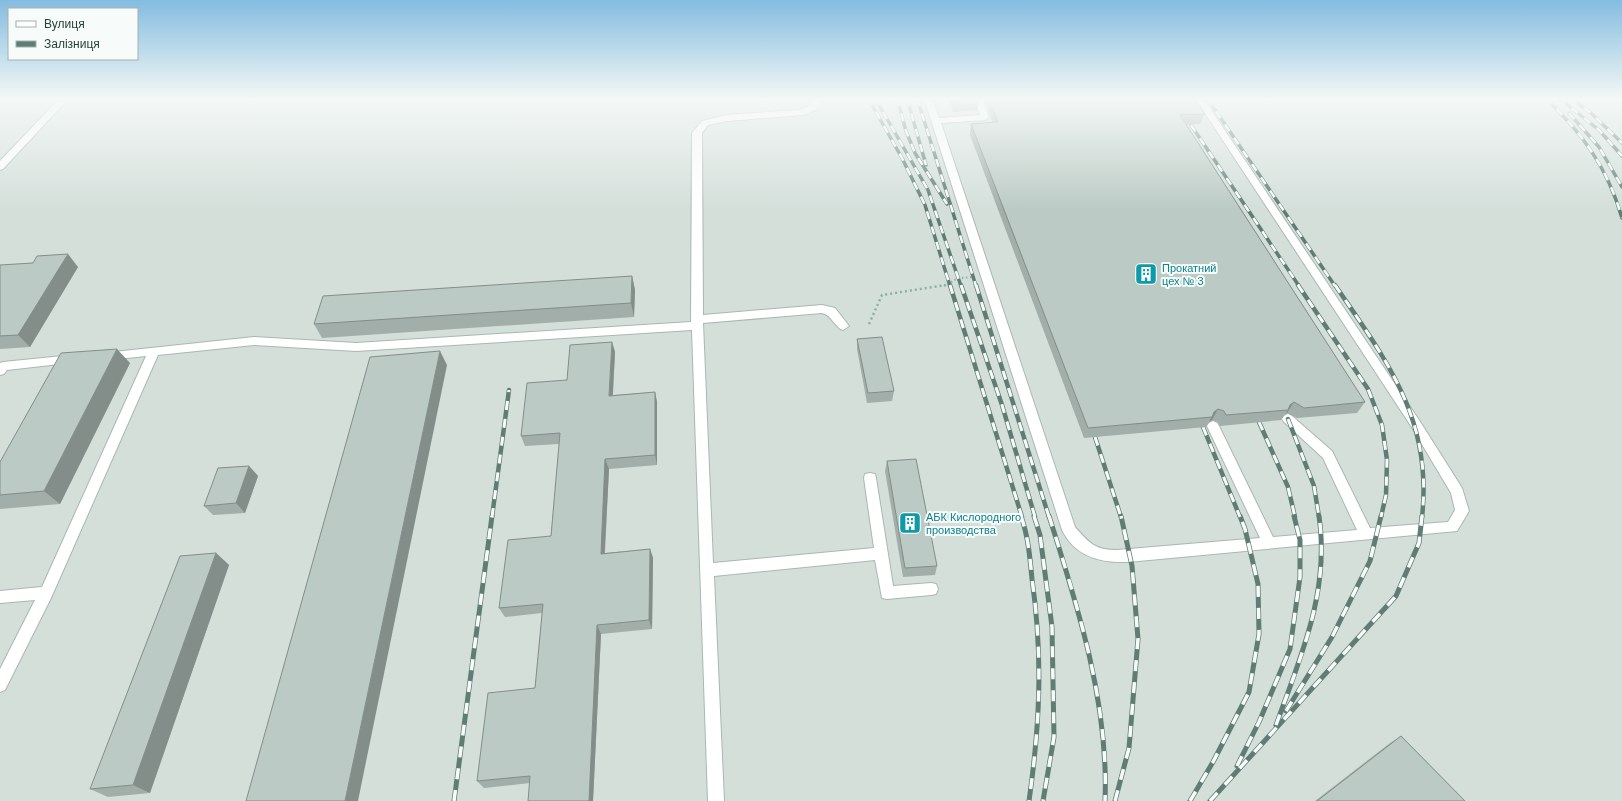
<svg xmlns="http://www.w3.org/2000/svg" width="1622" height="801" font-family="Helvetica,sans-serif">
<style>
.built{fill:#d4dfda}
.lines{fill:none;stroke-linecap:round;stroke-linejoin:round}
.minor-casing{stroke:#a8b8b2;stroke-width:2}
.path-far1{stroke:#86b3a5;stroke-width:2;stroke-dasharray:1.5 2.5;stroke-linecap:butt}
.path{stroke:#86b3a5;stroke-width:2.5;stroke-dasharray:2 3;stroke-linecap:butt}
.minor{fill:#fff;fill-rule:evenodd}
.rail-far2-casing{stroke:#5f7d75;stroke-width:3.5}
.rail-far1-casing{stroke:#5f7d75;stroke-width:4.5}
.rail-casing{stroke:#5f7d75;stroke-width:5}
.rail-far2{stroke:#f7fbf9;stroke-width:2.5;stroke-dasharray:8;stroke-linecap:butt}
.rail-far1{stroke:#f7fbf9;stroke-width:3;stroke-dasharray:9;stroke-linecap:butt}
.rail{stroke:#f7fbf9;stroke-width:3.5;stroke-dasharray:11;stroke-linecap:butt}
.wall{fill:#a1aea9}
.shaded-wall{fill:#838d89}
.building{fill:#bbcac4;stroke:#838d89}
.labels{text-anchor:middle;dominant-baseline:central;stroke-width:4;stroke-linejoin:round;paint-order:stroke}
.culture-label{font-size:11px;fill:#0d838f;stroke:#f7fbf9;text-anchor:start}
</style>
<rect width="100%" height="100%" fill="#e6efeb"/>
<!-- built -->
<rect class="built" x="0" y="98" width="1622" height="703"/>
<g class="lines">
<!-- minor casing -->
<g class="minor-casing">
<g id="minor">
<polygon points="60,98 69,98 3,169 0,170 0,161"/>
<path d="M 815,98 L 823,98 L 816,110 L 803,115 L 727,121 L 708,125 L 702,133 L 703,315 L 822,305 L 835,308 L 849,326 L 843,330 C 834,327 832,315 822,313 L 703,323 L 713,563 L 874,548 L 864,478 L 865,474 L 870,473 L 875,474 L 876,478 L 893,586 L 931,583 L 936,584 L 938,589 L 936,594 L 931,595 L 887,599 L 882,598 L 875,560 L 714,576 L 724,801 L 708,801 L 692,330 L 356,351 L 254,345 L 158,355 L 51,598 L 5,690 L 0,692 L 0,669 L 35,600 L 0,603 L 0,591 L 42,587 L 146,356 L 108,360 L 104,359 L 102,356 L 104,353 L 254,337 L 356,343 L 691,322 L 692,133 L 702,121 L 727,115 L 799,110 L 810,106 Z"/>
<path d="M 924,98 L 932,98 L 939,118 L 980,115 L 974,98 L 982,98 L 989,117 L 985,120 L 941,123 L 1075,527 C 1089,543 1095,550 1117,550 L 1260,538 L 1207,426 L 1209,423 L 1213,421 L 1217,423 L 1219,426 L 1273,537 L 1357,530 L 1323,458 L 1284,422 L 1282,419 L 1284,416 L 1288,414 L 1292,416 L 1332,451 L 1370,528 L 1448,522 L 1455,510 L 1451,493 L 1411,426 L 1195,98 L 1203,98 L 1419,420 L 1462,488 L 1469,511 L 1457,531 L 1128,562 C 1101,563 1075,557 1062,530 Z"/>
<polygon points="73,355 77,356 79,359 77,362 7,370 4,374 0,375 0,363 3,362"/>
</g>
</g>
<!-- path-far1 -->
<polyline class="path-far1" points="944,286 958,278 975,277"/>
<!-- path -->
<polyline class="path" points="869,324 882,295 946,285"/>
<!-- minor -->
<use href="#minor" class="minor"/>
<!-- rail-far2 casing -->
<g class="rail-far2-casing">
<g id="rail-far2">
<polyline points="868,98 902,158 925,205 950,286"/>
<polyline points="875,98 928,190 961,286"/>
<polyline points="897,98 906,131 915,153 947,204"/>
<polyline points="907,98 926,165"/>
<polyline points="917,98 976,286"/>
<polyline points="1207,98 1335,286"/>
<path d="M 1545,98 C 1582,132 1608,169 1622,218"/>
<polyline points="1559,98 1599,130 1622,156"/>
<polyline points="1571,98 1591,113 1622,143"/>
<polyline points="1569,113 1599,147 1622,187"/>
<polyline points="1191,125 1299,286"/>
</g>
</g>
<!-- rail-far1 casing -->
<g class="rail-far1-casing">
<g id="rail-far1">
<polyline points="950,285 1022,517"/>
<polyline points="961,285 1002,405 1035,517"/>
<polyline points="976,285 1049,517"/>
<polyline points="1298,285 1368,389 1382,425 1387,460 1386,495 1381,517"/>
<path d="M 1335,285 C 1386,360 1433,419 1422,517"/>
<polyline points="1288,419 1314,486 1319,517"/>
<polyline points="1259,422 1288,487 1295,517"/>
<polyline points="1203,427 1240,517"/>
<polyline points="1095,437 1121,517"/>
<polyline points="492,517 509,390"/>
</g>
</g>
<!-- rail casing -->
<g class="rail-casing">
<g id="rail">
<path d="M 1021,516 C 1028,536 1030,557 1032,579 C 1043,656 1040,724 1029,801"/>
<polyline points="1034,516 1040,535 1052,627 1054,737 1043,801"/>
<path d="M 1049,516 C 1078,607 1109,704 1105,801"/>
<polyline points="1286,711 1332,637 1370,561 1381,516"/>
<path d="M 1276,725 C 1301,656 1330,591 1319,516"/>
<polyline points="1237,766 1259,722 1290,649 1300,577 1300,540 1294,516"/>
<polyline points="454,801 492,516"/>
<polyline points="1115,801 1129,748 1138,639 1132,566 1121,516"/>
<polyline points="1190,801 1213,762 1249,692 1259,634 1258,584 1245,529 1240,516"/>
<polyline points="1210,801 1396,596 1419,543 1422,516"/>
</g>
</g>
<!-- rail-far2 -->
<use href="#rail-far2" class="rail-far2"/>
<!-- rail-far1 -->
<use href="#rail-far1" class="rail-far1"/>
<!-- rail -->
<use href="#rail" class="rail"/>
</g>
<!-- wall -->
<g class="wall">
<polygon points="949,98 978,98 979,100 977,110 953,112"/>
<polygon points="984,98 1194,98 1205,114 1200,124 1187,125 1365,402 1357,413 1297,418 1287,413 1285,414 1281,420 1220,426 1218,422 1212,420 1209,422 1206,427 1084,438 970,135 971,124 993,123"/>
<polygon points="0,265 78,267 30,347 0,349"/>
<polygon points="632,276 635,290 634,317 322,338 314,324"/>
<polygon points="857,339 894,391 892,401 867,403 857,349"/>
<polygon points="612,342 615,352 613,395 655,392 657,402 657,465 609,469 605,553 650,549 653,558 652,629 601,634 593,801 528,801 530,783 484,788 477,781 535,688 542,613 505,617 499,608 551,536 559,444 525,446 521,436 567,380"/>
<polygon points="130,363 60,504 0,509 0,462"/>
<polygon points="887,461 937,566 935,575 903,577 885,471"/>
<polygon points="249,466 258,476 245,513 213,515 204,506"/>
<polygon points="216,553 229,565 150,793 108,797 90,789"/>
<polygon points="1401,736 1465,801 1315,801 1390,743"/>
</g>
<!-- shaded-wall -->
<g class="shaded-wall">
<polygon points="68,254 78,267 30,347 18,335"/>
<polygon points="632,276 635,290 634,317 631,303"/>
<polygon points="612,342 615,352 612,406 609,396"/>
<polygon points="117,349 130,363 60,504 44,491"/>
<polygon points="440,351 447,365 358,801 345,801"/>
<polygon points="655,392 657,402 657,465 655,455"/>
<polygon points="1294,402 1287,413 1285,414 1288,410 1290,405"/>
<polygon points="1218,409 1212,420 1209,422 1214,412"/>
<polygon points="605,459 609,469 604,563 601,554"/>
<polygon points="249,466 258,476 245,513 236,503"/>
<polygon points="650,549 653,558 652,629 649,620"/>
<polygon points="216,553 229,565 150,793 133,785"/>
<polygon points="597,625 601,634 593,801 589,801"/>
</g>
<!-- building -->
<g class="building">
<polygon points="954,98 978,98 979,100 955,101"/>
<polygon points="989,98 1194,98 1205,114 1180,115 1365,402 1304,408 1294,402 1290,405 1288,410 1226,415 1224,411 1218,409 1214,412 1212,417 1088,428 971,124 998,122"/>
<polygon points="68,254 18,335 0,336 0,265 33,263 37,256"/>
<polygon points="632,276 631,303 314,324 323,296"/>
<polygon points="882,337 894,391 868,393 857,339"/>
<polygon points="612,342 609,396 655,392 655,455 605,459 601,554 650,549 649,620 597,625 589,801 528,801 530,776 477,781 488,693 535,688 543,604 499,608 508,540 551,536 560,433 521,436 527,383 567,380 570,345"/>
<polygon points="117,349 44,491 0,495 0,462 61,353"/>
<polygon points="440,351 345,801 246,801 370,357"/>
<polygon points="916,459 937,566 905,568 887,461"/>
<polygon points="249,466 236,503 204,506 218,468"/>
<polygon points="216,553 133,785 90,789 180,556"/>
<polygon points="1401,736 1465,801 1317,801"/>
</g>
<!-- sky -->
<linearGradient id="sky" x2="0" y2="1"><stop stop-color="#84bce0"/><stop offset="0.47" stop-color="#f4f8f6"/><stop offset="1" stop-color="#f4f8f6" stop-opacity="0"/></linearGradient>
<rect width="1622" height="210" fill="url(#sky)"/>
<!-- icons -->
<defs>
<g id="building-square" transform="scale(1.15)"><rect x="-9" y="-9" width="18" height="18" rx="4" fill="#0f9aa8" stroke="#f7fbf9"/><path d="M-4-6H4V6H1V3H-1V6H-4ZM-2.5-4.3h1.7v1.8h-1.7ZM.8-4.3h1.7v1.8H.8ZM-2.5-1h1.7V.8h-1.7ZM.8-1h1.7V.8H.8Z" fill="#fff"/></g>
</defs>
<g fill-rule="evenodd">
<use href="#building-square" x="1146" y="274"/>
<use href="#building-square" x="910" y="523"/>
</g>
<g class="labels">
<!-- culture labels -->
<g class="culture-label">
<text x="1162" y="268">Прокатний<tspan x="1162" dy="13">цех № 3</tspan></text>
<text x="926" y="517">АБК Кислородного<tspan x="926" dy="13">производства</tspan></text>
</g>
</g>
<!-- legend -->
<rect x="8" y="8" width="130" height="52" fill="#f7fbf9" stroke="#a3b1ad"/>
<rect x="16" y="21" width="20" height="6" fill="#ffffff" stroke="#a3b1ad"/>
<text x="44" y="28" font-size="12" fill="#24423a">Вулиця</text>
<rect x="16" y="41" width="20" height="6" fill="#5f7d75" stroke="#a3b1ad"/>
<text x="44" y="48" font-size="12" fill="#24423a">Залізниця</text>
</svg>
